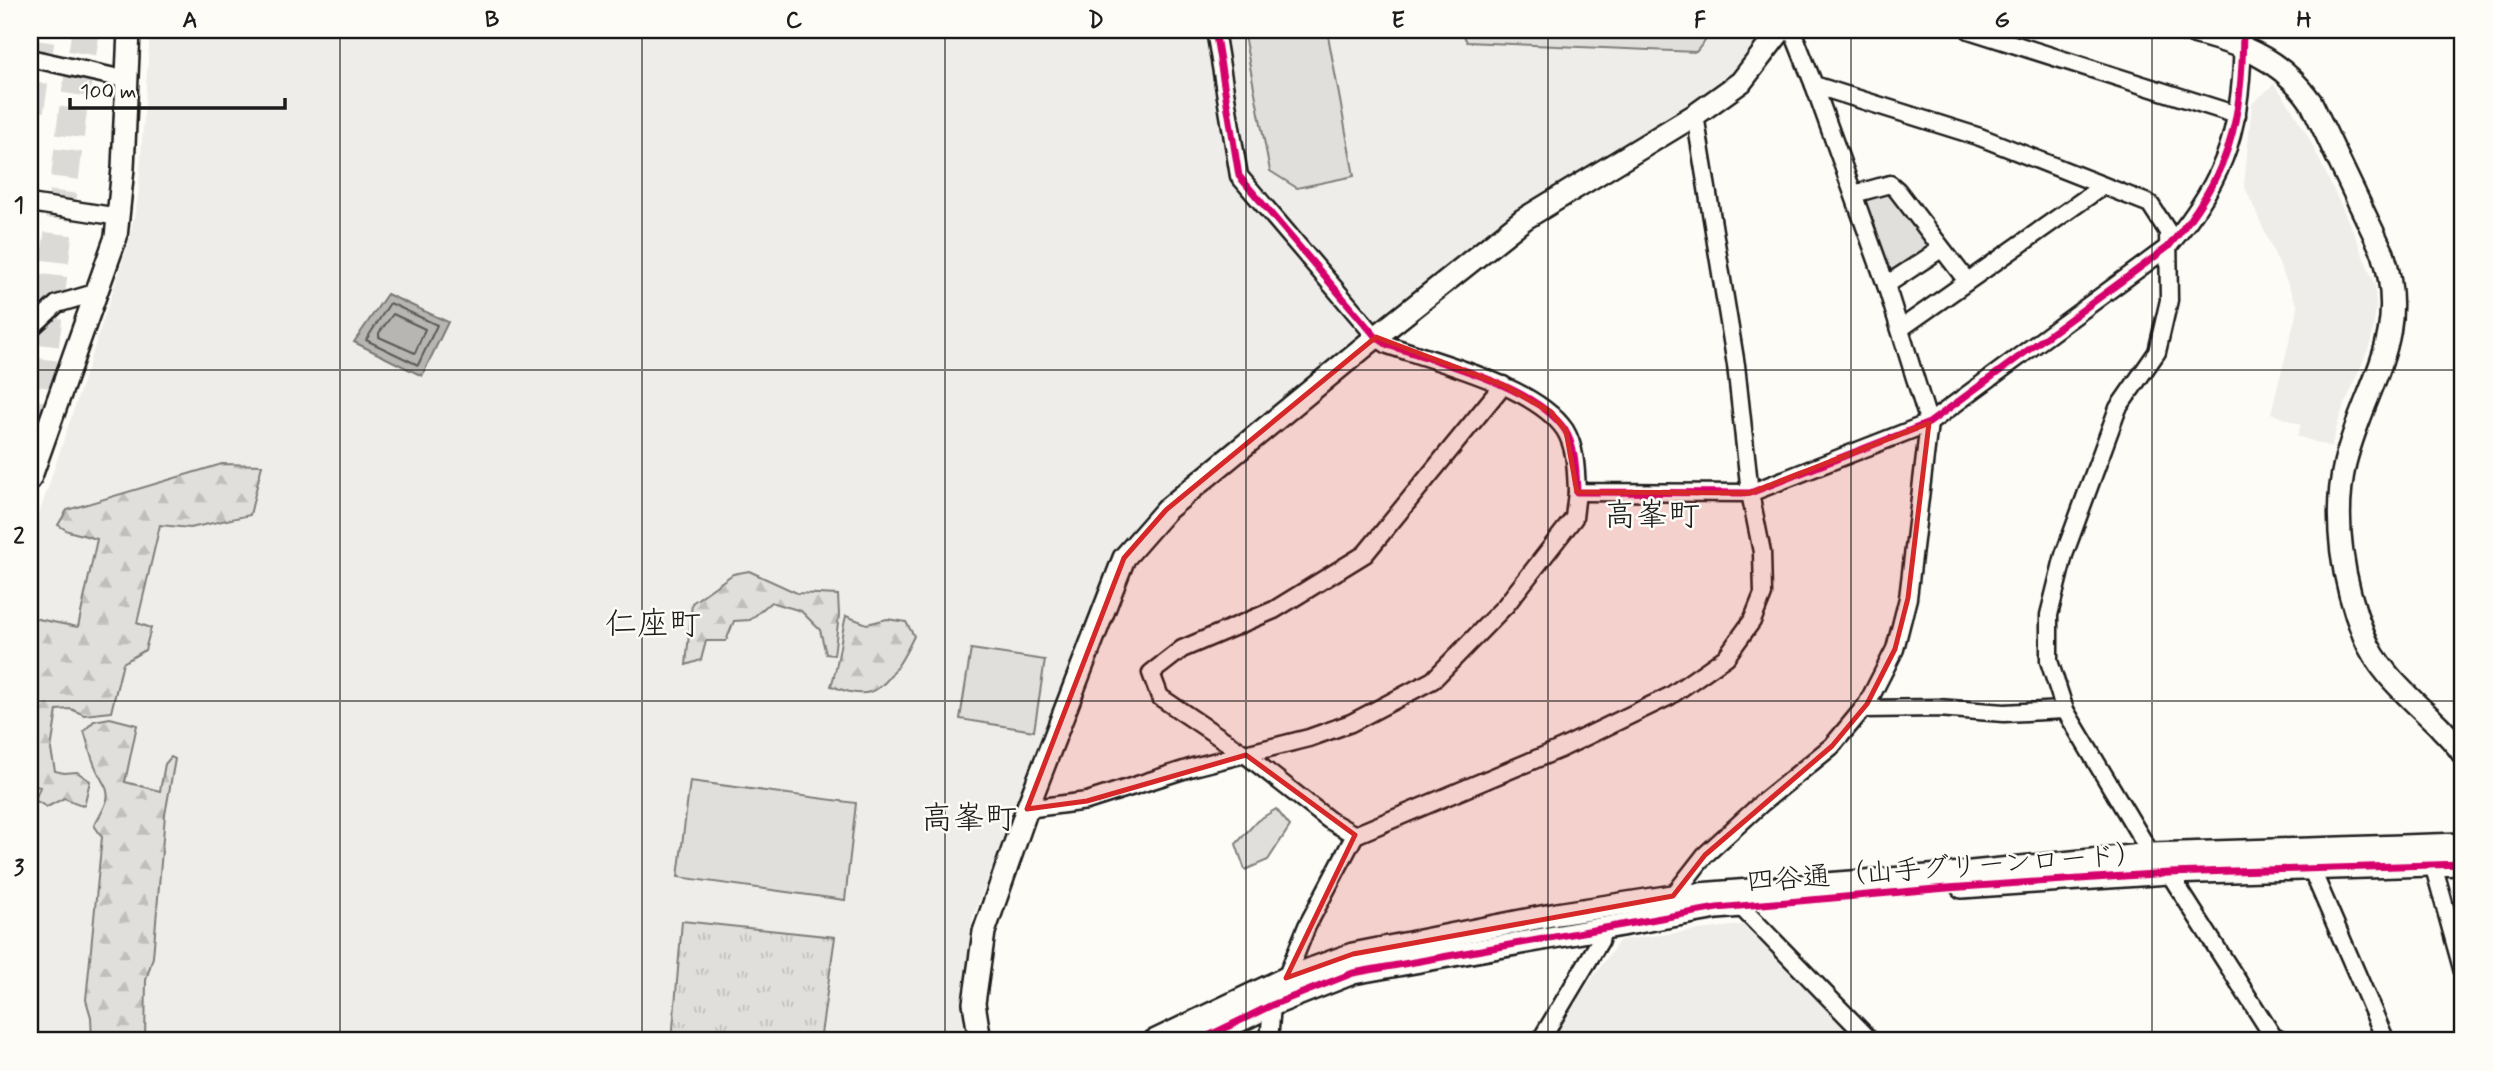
<svg xmlns="http://www.w3.org/2000/svg" width="2493" height="1071" font-family="Mynerve,'Klee One',sans-serif">
<style>
.built{fill:#eeede9}
.grass{fill:url(#grass-tufts);stroke:#7e7e7c;stroke-width:2}
.forest{fill:url(#forest-firs);stroke:#7e7e7c;stroke-width:2}
.park{fill:#e0dfdb;stroke:#7e7e7c;stroke-width:2}
.water{fill:#b7b6b2;stroke:#797876;stroke-width:2}
.lines{fill:none;stroke-linecap:round;stroke-linejoin:round}
.shore{stroke:#5a5a58;stroke-width:2}
.highway-tunnel{stroke:#dbdad6;stroke-width:28;stroke-dasharray:28 14;stroke-linecap:butt}
.street-casing{stroke:#1c1c1c;stroke-width:21}
.secondary-casing{stroke:#1c1c1c;stroke-width:26}
.street{stroke:#fdfcf7;stroke-width:16}
.secondary{stroke:#fdfcf7;stroke-width:21}
.cycleway-casing{stroke:#fdfcf7;stroke-width:11}
.cycleway{stroke:#d6006c;stroke-width:7}
.marked{fill:#d62828;fill-opacity:0.2;stroke:#d62828;stroke-width:5;stroke-linejoin:round}
.grid{fill:none;stroke:#1c1c1c;stroke-width:2;stroke-opacity:0.55}
.labels{text-anchor:middle;dominant-baseline:central;stroke-width:5;stroke-linejoin:round;paint-order:stroke}
.street-label{font-size:28px;fill:#1c1c1c;stroke:#fdfcf7}
.quarter-label{font-size:32px;fill:#1c1c1c;stroke:#fdfcf7}
.neatline{fill:none;stroke:#1c1c1c;stroke-width:2.5}
.grid-label{font-size:23px;text-anchor:middle;font-weight:bold;fill:#1c1c1c}
</style>
<defs>
<pattern id="grass-tufts" width="24" height="20" patternUnits="userSpaceOnUse" patternTransform="scale(1.75)"><rect width="24" height="20" fill="#e0dfdb"/><path d="M3 7l-1-3M5 7V3M7 7l1-3M15 17l-1-3M17 17v-4M19 17l1-3" fill="none" stroke="#c0bfbb"/></pattern>
<pattern id="forest-firs" width="22" height="20" patternUnits="userSpaceOnUse" patternTransform="scale(1.75)"><rect width="22" height="20" fill="#e0dfdb"/><path d="M5 1l3.5 6h-7zM16 11l3.5 6h-7z" fill="#c0bfbb"/></pattern>
</defs>
<rect width="100%" height="100%" fill="#fdfcf7"/>
<filter id="ink" filterUnits="userSpaceOnUse"><feTurbulence type="fractalNoise" baseFrequency=".0143" numOctaves="2"/><feDisplacementMap in="SourceGraphic" scale="14" xChannelSelector="R" yChannelSelector="G"/><feConvolveMatrix kernelMatrix="1 2 1 2 8 2 1 2 1" color-interpolation-filters="sRGB"/></filter>
<g filter="url(#ink)">
<!-- built -->
<g class="built">
<polygon points="150,30 1772,30 1738,69 1706,97 1537,200 1361,335 1164,500 1120,547 1081,636 973,917 964,995 972,1041 30,1041 30,542 128,245 138,199"/>
<polygon points="2274,84 2289,104 2309,138 2353,231 2375,285 2376,308 2371,342 2340,416 2331,447 2297,436 2301,425 2271,413 2298,307 2244,185 2252,104"/>
<polygon points="1749,924 1859,1041 1547,1041 1620,940"/>
</g>
<!-- grass -->
<polygon class="grass" points="682,921 835,937 820,1041 672,1041"/>
<!-- forest -->
<g class="forest">
<polygon points="222,464 262,465 250,515 190,528 160,525 137,623 151,628 145,650 123,663 111,712 84,715 71,709 57,710 51,750 55,771 64,773 77,772 90,781 84,806 64,798 47,807 35,800 40,787 30,785 30,648 33,618 78,627 97,539 68,531 58,525 67,510"/>
<polygon points="749,571 797,593 838,595 839,615 834,655 826,654 820,630 801,611 771,602 750,620 734,621 726,641 706,641 701,660 686,665 692,603 733,574"/>
<path d="M 846,616 L 867,624 L 887,619 L 906,622 L 914,636 C 906,653 889,687 870,692 C 857,696 843,690 831,686 C 839,664 840,639 846,616 Z"/>
<path d="M 110,718 L 137,725 L 125,782 L 160,791 L 165,764 L 171,757 L 175,759 L 165,815 L 153,957 L 146,980 L 145,1041 L 92,1041 L 91,1017 L 86,1000 L 102,837 L 94,825 C 119,786 104,794 92,758 C 89,749 87,740 84,731 L 94,721 Z"/>
</g>
<!-- park -->
<g class="park">
<polygon points="1243,30 1327,30 1354,176 1297,188 1270,171"/>
<polygon points="1461,30 1709,30 1705,41 1696,52 1467,42"/>
<polygon points="1891,192 1934,247 1891,271 1886,267 1864,202 1867,196"/>
<polygon points="971,649 1045,660 1034,731 960,719"/>
<polygon points="690,781 856,803 845,900 678,877"/>
<polygon points="1276,809 1290,826 1268,860 1245,870 1236,844 1257,821"/>
</g>
<!-- water -->
<polygon class="water" points="387,294 448,322 422,376 354,342"/>
<g class="lines">
<!-- shore -->
<g class="shore">
<polygon points="390,303 437,325 418,365 366,340"/>
<polygon points="393,314 425,329 415,353 379,337 379,333"/>
</g>
<!-- highway-tunnel -->
<g class="highway-tunnel">
<polyline points="30,110 42,30"/>
<polyline points="30,470 73,110 86,30"/>
</g>
<!-- street casing -->
<g class="street-casing">
<g id="street">
<path d="M 1215,30 L 1239,176 L 1376,337 L 1388,345 C 1437,362 1536,386 1565,430 C 1576,448 1576,471 1577,492 L 1750,493 L 1929,423 L 2168,247 C 2230,175 2242,123 2243,30"/>
<polyline points="1792,30 1814,85 1980,137 2150,204 2168,232 2169,300 2157,352 2118,408 2064,555 2049,615 2049,661 2065,710 2151,854"/>
<polyline points="1969,30 2237,115"/>
<polyline points="30,58 128,80"/>
<polyline points="1854,194 1890,184 1897,190 1967,281"/>
<polyline points="30,203 119,217"/>
<polyline points="1886,285 1941,249"/>
<polyline points="30,329 57,304 98,292"/>
<polyline points="1900,329 2103,186"/>
<polyline points="1863,709 1938,708 2004,713 2065,710"/>
<polyline points="1027,809 1087,801 1193,767 1309,738 1351,723 1433,680 1506,605 1574,518 1577,492"/>
<polyline points="1355,835 1560,749 1670,696 1726,657 1752,621 1763,594 1762,552 1750,493 1736,365 1695,115"/>
<polyline points="2433,864 2463,972"/>
<polyline points="2311,868 2386,1041"/>
<polyline points="2169,873 2276,1041 2272,1041"/>
<polyline points="1673,896 1705,855 1762,803 1832,746 1867,704 1895,649 1908,598 1929,423 1886,285 1814,85"/>
<polyline points="1740,906 1871,1041"/>
<polyline points="1286,978 1307,926 1355,835 1329,820 1246,755 1160,697 1151,673 1182,649 1274,610 1365,554 1503,385"/>
<polyline points="1269,1041 1272,1005"/>
<polyline points="1540,1041 1600,941 1603,929"/>
</g>
</g>
<!-- secondary casing -->
<g class="secondary-casing">
<g id="secondary">
<path d="M 2185,30 C 2237,43 2279,56 2311,102 L 2383,253 C 2411,339 2364,385 2345,463 C 2332,519 2343,584 2364,636 C 2378,672 2412,699 2439,726 C 2447,735 2457,744 2463,754"/>
<polyline points="30,479 116,237 123,168 129,30"/>
<polyline points="1962,887 2169,873 2463,864"/>
<polyline points="980,1041 974,1003 984,932 1027,809 1124,558 1166,510 1376,337 1524,219 1695,115 1741,82 1781,30"/>
<polyline points="1154,1041 1286,978 1353,954 1557,914 1673,896 1941,875 2151,854 2463,844"/>
<polyline points="1198,1041 1272,1005 1353,973 1717,908 1742,906"/>
<polyline points="2276,1041 2277,1041"/>
</g>
</g>
<!-- street -->
<use href="#street" class="street"/>
<!-- secondary -->
<use href="#secondary" class="secondary"/>
<!-- cycleway casing -->
<g class="cycleway-casing">
<g id="cycleway">
<path d="M 1215,30 L 1239,176 L 1376,337 L 1388,345 C 1437,362 1536,386 1565,430 C 1576,448 1576,471 1577,492 L 1750,493 L 1929,423 L 2168,247 C 2230,175 2242,123 2243,30"/>
<polyline points="1198,1041 1272,1005 1353,973 1717,908 1947,888 2169,873 2463,864"/>
</g>
</g>
<!-- cycleway -->
<use href="#cycleway" class="cycleway"/>
</g>
</g>
<!-- marked area -->
<path class="marked" d="M 1376,337 L 1503,385 L 1551,412 L 1566,431 L 1577,492 L 1750,493 L 1929,423 L 1908,598 L 1895,649 L 1867,704 L 1832,746 L 1705,855 L 1673,896 L 1353,954 L 1286,978 L 1355,835 L 1246,755 L 1087,801 L 1027,809 L 1124,558 L 1166,510 Z"/>
<!-- grid -->
<path class="grid" d="M 340,30 L 340,1041M 642,30 L 642,1041M 945,30 L 945,1041M 1246,30 L 1246,1041M 1548,30 L 1548,1041M 1851,30 L 1851,1041M 2152,30 L 2152,1041M 30,370 L 2463,370M 30,701 L 2463,701"/>
<g class="labels">
<!-- street labels -->
<g class="street-label">
<text transform="translate(1945 869) rotate(-4)">四谷通 （山手グリーンロード）</text>
</g>
<!-- quarter labels -->
<g class="quarter-label">
<text x="1652" y="516">高峯町</text>
<text x="653" y="625">仁座町</text>
<text x="969" y="819">高峯町</text>
</g>
</g>
<!-- margin -->
<rect width="2493" height="1071" fill="none" stroke="#fdfcf7" stroke-width="77"/>
<!-- scale -->
<path d="M70 98v10h215v-10" fill="none" stroke="#1c1c1c" stroke-width="3.5"/>
<text x="80" y="98" font-size="21" fill="#1c1c1c" stroke="#fdfcf7" stroke-width="5" paint-order="stroke">100 m</text>
<rect x="38" y="38" width="2416" height="994" class="neatline"/>
<g class="grid-label">
<text x="190" y="27">A</text>
<text x="492" y="27">B</text>
<text x="794" y="27">C</text>
<text x="1096" y="27">D</text>
<text x="1398" y="27">E</text>
<text x="1700" y="27">F</text>
<text x="2002" y="27">G</text>
<text x="2304" y="27">H</text>
<text x="19" y="212">1</text>
<text x="19" y="543">2</text>
<text x="19" y="875">3</text>
</g>
</svg>
